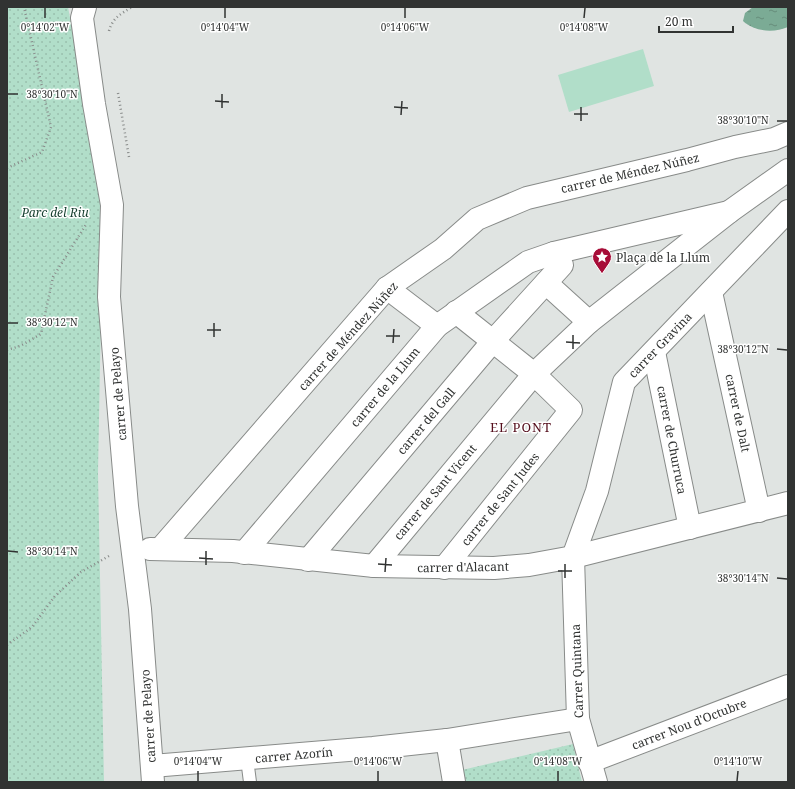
<svg xmlns="http://www.w3.org/2000/svg" width="795" height="789" font-family="'Noto Serif',serif">
<style>
.grass{fill:url(#grass-dots)}
.pitch{fill:#b1dec9}
.water{fill:url(#water-ripples)}
.lines{fill:none;stroke-linecap:round;stroke-linejoin:round}
.lane-casing{stroke:#888b89;stroke-width:14}
.street-casing{stroke:#888b89;stroke-width:24}
.path{stroke:#888b8a;stroke-width:2.5;stroke-dasharray:1 3;stroke-linecap:butt}
.lane{stroke:#fff;stroke-width:12}
.street{stroke:#fff;stroke-width:22}
.ticks{fill:none;stroke:#313332;stroke-width:1.5}
.labels{text-anchor:middle;dominant-baseline:central;stroke-width:3;stroke-linejoin:round;paint-order:stroke}
.street-label{font-size:12px;fill:#313332;stroke:#fff}
.park-label{font-size:12px;font-style:italic;fill:#163f2f;stroke:#fff}
.poi-label{font-size:12px;fill:#313332;stroke:#fff;text-anchor:start}
.neighbourhood-label{font-size:13px;letter-spacing:1px;fill:#550f1d;stroke:#fff}
.ticks-label{font-size:10px;text-anchor:middle;fill:#313332;stroke:#fff;stroke-width:3;stroke-linejoin:round;paint-order:stroke}
</style>
<defs>
<pattern id="grass-dots" width="8" height="8" patternUnits="userSpaceOnUse"><rect width="8" height="8" fill="#b1dec9"/><path d="M2 2h.1M6 6h.1" fill="none" stroke="#99bfad" stroke-width="1.8" stroke-linecap="round"/></pattern>
<pattern id="water-ripples" width="26" height="14" patternUnits="userSpaceOnUse"><rect width="26" height="14" fill="#7bab95"/><path d="M2 4q2-2 4 0t4 0M15 11q2-2 4 0t4 0" fill="none" stroke="#658c7a"/></pattern>
</defs>
<rect width="100%" height="100%" fill="#e0e4e2"/>
<!-- grass -->
<g class="grass">
<polygon points="7,7 68,7 86,104 103,209 98,473 104,782 7,782"/>
<polygon points="573,744 582,782 464,782 462,770"/>
</g>
<!-- pitch -->
<polygon class="pitch" points="643,49 654,86 569,112 558,75"/>
<!-- water -->
<path class="water" d="M 753,7 L 788,7 L 788,27 C 774,33 755,32 743,21 L 745,13 Z"/>
<g class="lines">
<!-- lane casing -->
<g class="lane-casing">
<polyline id="lane" points="247,759 250,782"/>
</g>
<!-- street casing -->
<g class="street-casing">
<g id="street">
<polyline points="85,7 82,18 94,104 112,205 109,297 127,506 140,609 153,782"/>
<polyline points="546,283 589,322"/>
<polyline points="387,288 437,326"/>
<polyline points="711,292 759,511"/>
<polyline points="654,352 690,528"/>
<polyline points="161,548 387,288 443,249 477,219 527,198 687,160 735,147 774,139 788,133"/>
<polyline points="150,549 233,551 374,566 494,568 529,565 573,557 788,503"/>
<polyline points="244,553 437,326 528,262 554,253 729,212"/>
<polyline points="308,560 493,341 562,265 554,253"/>
<polyline points="374,566 534,374 589,322 729,212 788,170"/>
<polyline points="444,568 571,410 534,374 456,312"/>
<polyline points="447,740 454,782"/>
<polyline points="589,762 788,686"/>
<polyline points="152,766 373,748 447,740 578,719"/>
<polyline points="596,782 578,719 573,557 597,491 624,382 788,211"/>
</g>
</g>
<!-- path -->
<g class="path">
<path d="M 109,31 C 113,17 121,14 132,7"/>
<polyline points="118,93 129,157"/>
<polyline points="7,168 42,152 51,127 24,7"/>
<polyline points="7,350 20,346 41,334 53,277 87,223"/>
<polyline points="7,645 32,627 55,596 81,572 109,556"/>
</g>
<!-- lane -->
<use href="#lane" class="lane"/>
<!-- street -->
<use href="#street" class="street"/>
</g>
<!-- ticks -->
<path class="ticks" d="M 45,18 L 45,8M 225,18 L 225,8M 405,18 L 405,8M 584,18 L 585,8M 8,94 L 18,94M 215,101 L 229,102M 394,107 L 408,108M 222,108 L 222,94M 574,114 L 588,114M 401,115 L 402,101M 581,121 L 581,107M 777,121 L 787,121M 8,323 L 18,323M 207,330 L 221,330M 386,336 L 400,336M 214,337 L 214,323M 566,342 L 580,343M 393,343 L 394,329M 573,349 L 573,335M 777,349 L 787,350M 8,551 L 18,552M 199,558 L 213,559M 378,564 L 392,565M 206,565 L 206,551M 558,571 L 572,571M 385,572 L 386,558M 565,578 L 565,564M 777,578 L 787,579M 198,781 L 198,771M 378,781 L 378,771M 558,781 L 558,771M 737,781 L 738,771"/>
<!-- icons -->
<defs>
<g id="sight-pin" transform="scale(1)"><path d="M0 17L-7.5 6A9.5 9.5 0 1 1 7.5 6Z" fill="#a70d38" stroke="#fff"/><path d="M0-6L1.8-2.2L6-1.7L2.9 1.2L3.7 5.4L0 3.3L-3.7 5.4L-2.9 1.2L-6-1.7L-1.8-2.2Z" fill="#fff"/></g>
</defs>
<g fill-rule="evenodd">
<use href="#sight-pin" x="602" y="257"/>
</g>
<g class="labels">
<!-- street labels -->
<g class="street-label">
<text transform="translate(630 173) rotate(-13)">carrer de Méndez Núñez</text>
<text transform="translate(348 336) rotate(-48)">carrer de Méndez Núñez</text>
<text transform="translate(660 345) rotate(-46)">carrer Gravina</text>
<text transform="translate(385 387) rotate(-50)">carrer de la Llum</text>
<text transform="translate(118 394) rotate(-95)">carrer de Pelayo</text>
<text transform="translate(738 413) rotate(78)">carrer de Dalt</text>
<text transform="translate(426 421) rotate(-50)">carrer del Gall</text>
<text transform="translate(672 440) rotate(79)">carrer de Churruca</text>
<text transform="translate(435 492) rotate(-50)">carrer de Sant Vicent</text>
<text transform="translate(500 499) rotate(-51)">carrer de Sant Judes</text>
<text transform="translate(463 567) rotate(-1)">carrer d'Alacant</text>
<text transform="translate(577 671) rotate(-92)">Carrer Quintana</text>
<text transform="translate(148 716) rotate(-94)">carrer de Pelayo</text>
<text transform="translate(689 724) rotate(-21)">carrer Nou d'Octubre</text>
<text transform="translate(294 755) rotate(-5)">carrer Azorín</text>
</g>
<!-- park labels -->
<g class="park-label">
<text x="55" y="212">Parc del Riu</text>
</g>
<!-- poi labels -->
<g class="poi-label">
<text x="616" y="257">Plaça de la Llum</text>
</g>
<!-- neighbourhood labels -->
<g class="neighbourhood-label">
<text x="521" y="427">EL PONT</text>
</g>
</g>
<g class="ticks-label">
<text x="45" y="31">0°14'02"W</text>
<text x="225" y="31">0°14'04"W</text>
<text x="405" y="31">0°14'06"W</text>
<text x="584" y="31">0°14'08"W</text>
<text x="52" y="98">38°30'10"N</text>
<text x="743" y="124">38°30'10"N</text>
<text x="52" y="326">38°30'12"N</text>
<text x="743" y="353">38°30'12"N</text>
<text x="52" y="555">38°30'14"N</text>
<text x="743" y="582">38°30'14"N</text>
<text x="198" y="765">0°14'04"W</text>
<text x="378" y="765">0°14'06"W</text>
<text x="558" y="765">0°14'08"W</text>
<text x="738" y="765">0°14'10"W</text>
</g>
<!-- border -->
<rect width="795" height="789" fill="none" stroke="#313332" stroke-width="16"/>
<!-- scale -->
<path d="M659 26v6h74v-6" fill="none" stroke="#313332" stroke-width="2"/>
<text x="665" y="26" font-size="12" fill="#313332" stroke="#ffffff" stroke-width="3" paint-order="stroke">20 m</text>
</svg>
